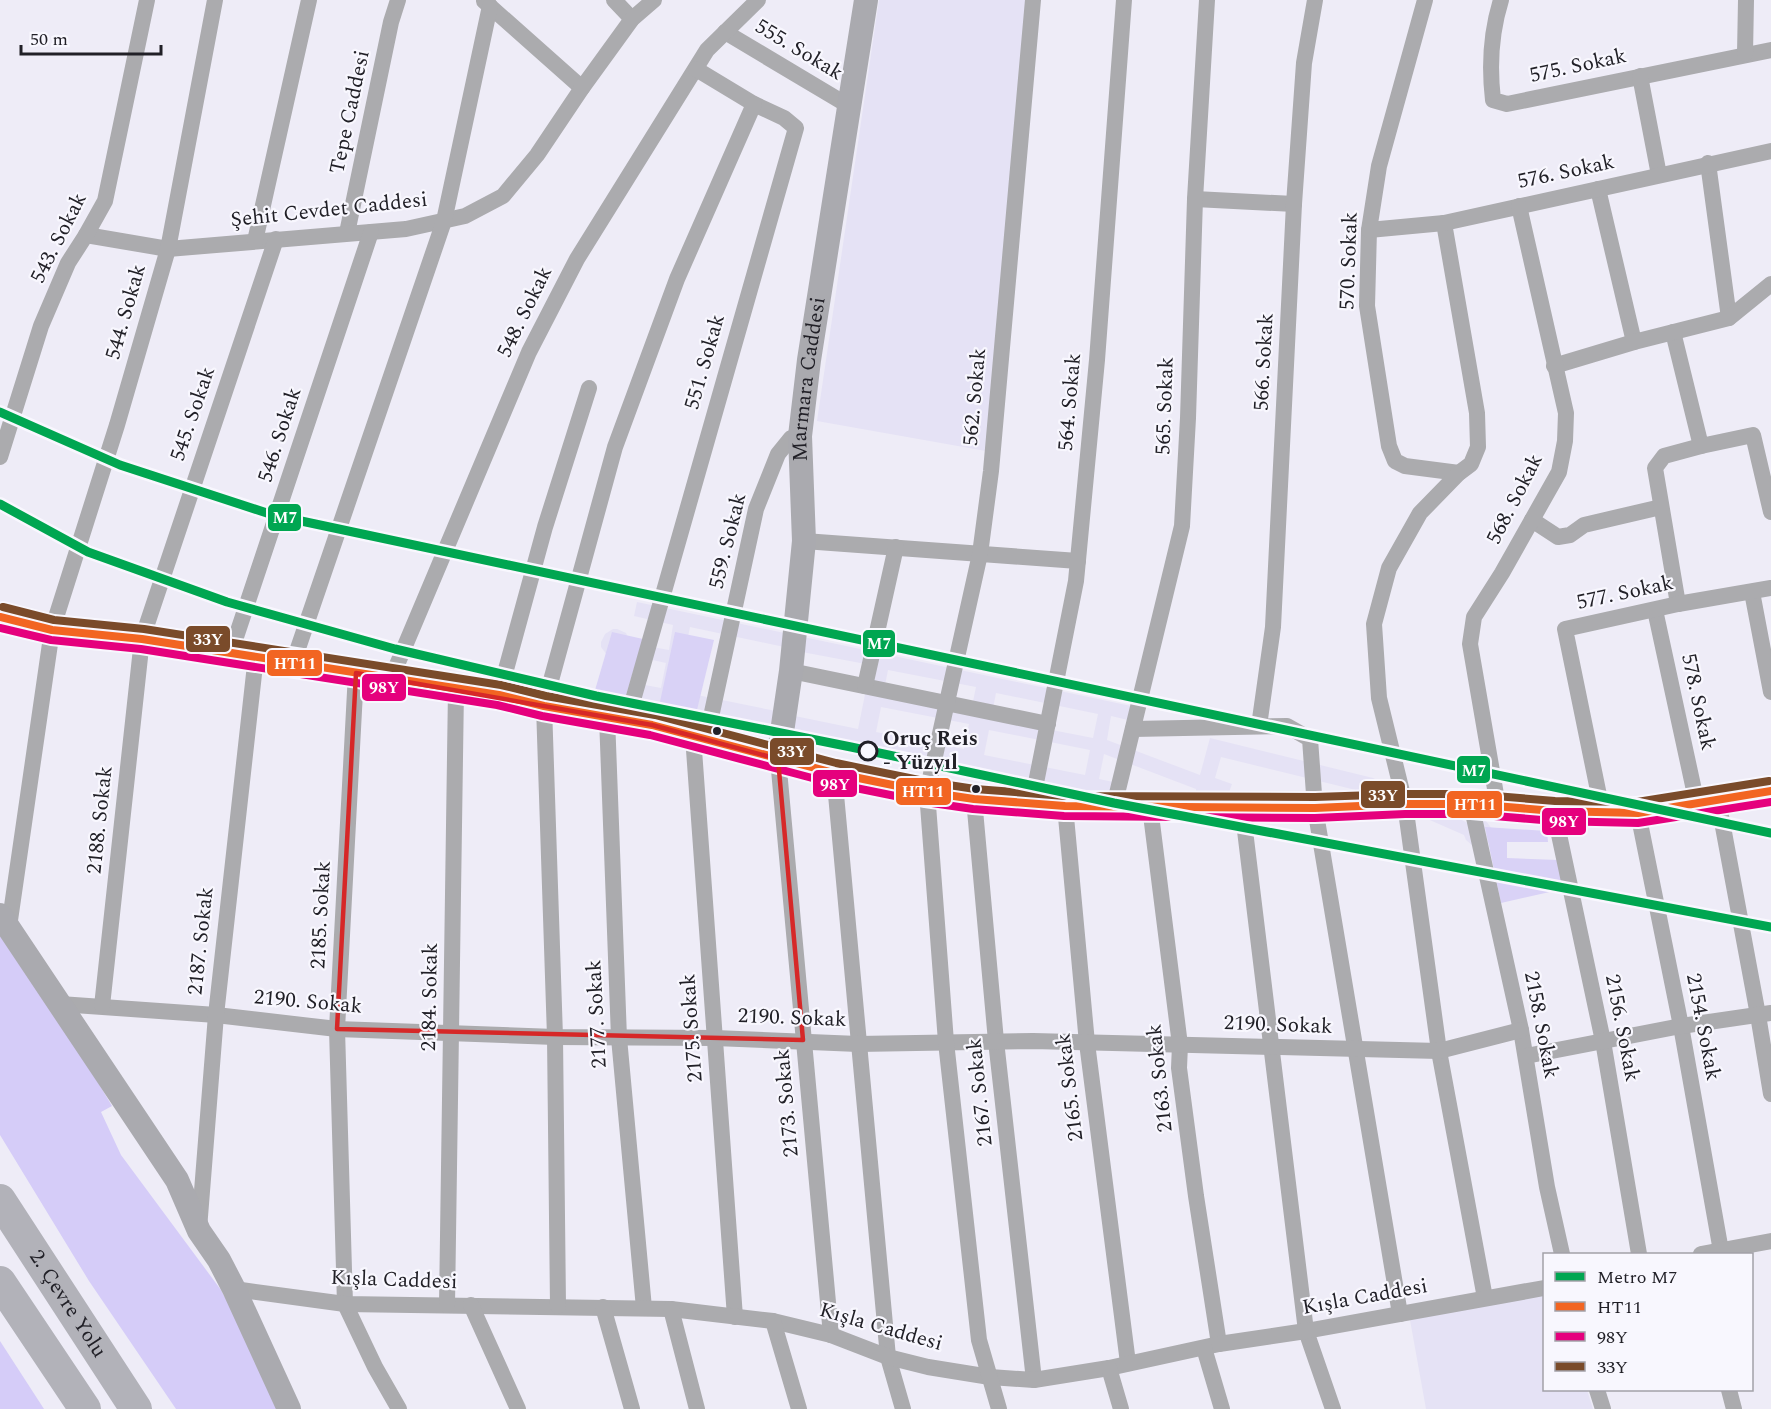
<svg xmlns="http://www.w3.org/2000/svg" width="1771" height="1409" font-family="Spectral,serif">
<style>
.built{fill:#e5e2f5;fill-rule:evenodd}
.green{fill:#d9d2f6}
.forest{fill:#d5ccf8}
.lines{fill:none;stroke-linecap:round;stroke-linejoin:round}
.street{stroke:#ababae;stroke-width:16}
.secondary{stroke:#aaaaaf;stroke-width:24}
.highway{stroke:#b2b2b9;stroke-width:32}
.bus-1-casing{stroke:#f8f7fe;stroke-width:12}
.bus-2-casing{stroke:#f8f7fe;stroke-width:12}
.bus-3-casing{stroke:#f8f7fe;stroke-width:12}
.bus-1{stroke:#f26522;stroke-width:8}
.bus-2{stroke:#e5007d;stroke-width:8}
.bus-3{stroke:#7a4b2a;stroke-width:8}
.metro-1-casing{stroke:#f8f7fe;stroke-width:14}
.metro-1{stroke:#00a651;stroke-width:9}
.marked{fill:none;stroke:#d62828;stroke-width:4.5;stroke-linejoin:round}
.bus-dot{fill:#212027;stroke:#f8f7fe;stroke-width:2}
.stop-dot{fill:#f8f7fe;stroke:#212027;stroke-width:3}
.labels{text-anchor:middle;dominant-baseline:central;stroke-width:4.5;stroke-linejoin:round;paint-order:stroke}
.street-label{font-size:21px;fill:#212027;stroke:#f8f7fe}
.stop-label{font-size:21px;font-weight:bold;fill:#212027;stroke:#f8f7fe;text-anchor:start}
.line-badge{stroke:#f8f7fe;stroke-width:2}
.badge-label{font-size:16px;text-anchor:middle;font-weight:bold;fill:#fff}
</style>
<rect width="100%" height="100%" fill="#eeecf7"/>
<!-- built -->
<g class="built">
<polygon points="879,0 1029,0 986,451 817,421"/>
<path d="M 637,602 L 1131,706 L 1128,720 L 1111,716 L 1107,740 L 1200,775 L 1210,738 L 1373,778 L 1468,823 L 1482,819 L 1486,821 L 1492,829 L 1490,842 L 1486,845 L 1473,846 L 1466,840 L 1464,835 L 1368,793 L 1221,757 L 1215,778 L 1232,784 L 1227,798 L 1211,792 L 1209,797 L 1196,793 L 1196,789 L 1104,754 L 1099,779 L 1118,783 L 1115,797 L 620,695 L 623,681 L 661,688 L 666,663 L 625,654 L 607,655 L 601,647 L 601,642 L 605,634 L 613,629 L 617,629 L 626,633 L 630,643 L 669,650 L 673,625 L 634,616 ZM 690,627 L 789,648 L 776,711 L 677,691 ZM 802,652 L 871,665 L 858,729 L 790,715 ZM 888,670 L 976,687 L 971,711 L 883,695 ZM 996,693 L 1098,714 L 1093,738 L 991,718 ZM 881,707 L 969,724 L 964,749 L 876,732 ZM 989,730 L 1090,750 L 1085,775 L 984,755 Z"/>
<polygon points="1544,1294 1544,1390 1587,1390 1593,1409 1426,1409 1410,1320"/>
</g>
<!-- green -->
<g class="green">
<polygon points="612,632 643,639 623,705 593,697"/>
<polygon points="675,632 714,640 695,718 658,711"/>
<polygon points="1485,827 1547,831 1548,842 1507,842 1507,858 1558,860 1563,889 1501,903"/>
</g>
<!-- forest -->
<g class="forest">
<polygon points="0,933 53,1007 112,1106 101,1112 121,1155 221,1290 283,1409 176,1409 89,1281 0,1135"/>
<polygon points="0,1341 44,1409 0,1409"/>
</g>
<g class="lines">
<!-- street -->
<g class="street">
<polyline points="614,0 632,19"/>
<polyline points="1425,0 1379,166 1369,230 1367,306 1389,446 1395,461 1405,466 1459,473"/>
<path d="M 1501,0 C 1491,32 1489,66 1493,100 L 1507,104 L 1771,50"/>
<polyline points="484,1 582,88"/>
<polyline points="725,32 849,106"/>
<polyline points="1745,54 1746,0"/>
<polyline points="1640,76 1659,175"/>
<polyline points="1708,163 1729,318"/>
<polyline points="1598,189 1634,342"/>
<polyline points="1195,199 1294,204"/>
<polyline points="1444,223 1477,413 1478,447 1471,464 1459,473 1420,513 1389,568 1374,624 1379,698 1405,804 1439,1051 1485,1298"/>
<polyline points="1369,230 1444,223 1771,151"/>
<polyline points="347,233 391,22 398,0"/>
<polyline points="86,235 168,249 406,229 465,216 503,196 537,155 582,88 632,19 654,0"/>
<polyline points="255,241 309,0"/>
<polyline points="1673,332 1701,446"/>
<polyline points="1554,366 1634,342 1729,318 1771,284"/>
<polyline points="0,457 41,326 68,263 86,235 105,201 147,0"/>
<polyline points="1532,520 1558,537 1570,535 1584,525 1661,507"/>
<polyline points="804,541 1078,561"/>
<polyline points="1752,592 1771,692"/>
<polyline points="1678,604 1655,468 1664,456 1701,446 1753,435 1771,512"/>
<polyline points="1655,610 1697,804"/>
<polyline points="231,652 371,232"/>
<polyline points="293,663 444,221 490,6"/>
<polyline points="791,671 1048,724"/>
<polyline points="356,673 337,1029 345,1304 375,1367 399,1409"/>
<polyline points="391,679 529,352 577,259 707,50 758,0"/>
<polyline points="865,686 896,547"/>
<polyline points="499,695 545,527 589,388"/>
<polyline points="607,717 619,1038 644,1308"/>
<polyline points="627,721 796,128 784,118 754,104 696,69"/>
<polyline points="1259,726 1273,627 1294,204 1304,63 1315,0"/>
<polyline points="1133,729 1287,726 1310,739 1315,808 1400,1314"/>
<polyline points="693,736 735,1317"/>
<polyline points="706,740 756,509 778,454 791,438 800,436"/>
<polyline points="778,759 831,1335"/>
<polyline points="834,773 888,1357 903,1409"/>
<polyline points="974,799 996,1041 1034,1380"/>
<polyline points="1718,800 1758,1015 1771,1094"/>
<polyline points="1032,803 1076,581 1097,360 1124,0"/>
<polyline points="1471,804 1521,1030 1547,1187 1562,1254"/>
<polyline points="1065,806 1087,1043 1128,1363"/>
<polyline points="1114,806 1182,526 1188,418 1195,199 1207,0"/>
<polyline points="1242,806 1306,1331 1333,1409"/>
<polyline points="1498,806 1470,644 1474,617 1502,573 1559,472 1565,441 1566,413 1519,206"/>
<polyline points="1150,807 1180,1045 1179,1068 1196,1196 1219,1344"/>
<polyline points="1602,810 1565,629 1678,604 1771,588"/>
<polyline points="1554,811 1603,1041 1639,1254"/>
<polyline points="1638,813 1681,1026 1721,1251"/>
<polyline points="9,927 52,630 117,425 168,249 215,0"/>
<polyline points="60,1004 216,1015 337,1029 555,1037 715,1038 858,1044 1033,1041 1439,1051 1521,1030"/>
<polyline points="102,1006 142,639 276,239"/>
<polyline points="1526,1056 1681,1026 1771,1013"/>
<polyline points="199,1229 216,1015 256,656"/>
<polyline points="1701,1254 1771,1241"/>
<polyline points="234,1289 345,1304 671,1309 773,1321 831,1335 888,1357 928,1367 990,1377 1034,1380 1109,1368 1219,1344 1306,1331 1544,1288"/>
<polyline points="447,1305 456,689"/>
<polyline points="471,1305 518,1409"/>
<polyline points="558,1306 555,1037 544,706 615,447 677,279 754,104"/>
<polyline points="603,1307 632,1409"/>
<polyline points="671,1309 697,1409"/>
<polyline points="773,1321 799,1409"/>
<polyline points="1204,1348 1222,1409"/>
<polyline points="1109,1368 1121,1409"/>
<polyline points="1597,1390 1603,1409"/>
<polyline points="1729,1390 1734,1409"/>
<polyline points="999,1409 979,1340 946,1042 927,792 980,554 991,471 1033,0"/>
</g>
<!-- secondary -->
<g class="secondary">
<polyline points="0,617 52,630 142,639 499,695 544,706 652,725 834,773 927,792 974,799 1065,806 1315,808 1405,804 1471,804 1554,811 1638,813 1771,791"/>
<path id="s1" d="M 778,759 L 791,671 L 804,541 L 800,436 L 809,360 L 866,0"/>
<polyline points="0,915 177,1180 199,1231 219,1260 234,1289 289,1409"/>
</g>
<!-- highway -->
<g class="highway">
<path id="s2" d="M 0,1200 L 136,1409"/>
<polyline points="0,1282 85,1409"/>
</g>
<!-- bus-1 casing -->
<g class="bus-1-casing">
<polyline id="bus-1" points="0,617 52,630 142,639 499,695 544,706 652,725 834,773 927,792 974,799 1065,806 1315,808 1405,804 1471,804 1554,811 1638,813 1771,791"/>
</g>
<!-- bus-2 casing -->
<g class="bus-2-casing">
<polyline id="bus-2" points="0,628 51,640 141,649 497,705 542,716 650,735 831,783 925,802 973,809 1064,816 1315,818 1405,814 1471,814 1554,821 1638,823 1771,802"/>
</g>
<!-- bus-3 casing -->
<g class="bus-3-casing">
<polyline id="bus-3" points="3,607 54,620 144,629 501,685 546,696 655,715 836,763 929,782 975,789 1065,796 1315,797 1405,794 1471,794 1555,801 1637,802 1769,781"/>
</g>
<!-- bus-1 -->
<use href="#bus-1" class="bus-1"/>
<!-- bus-2 -->
<use href="#bus-2" class="bus-2"/>
<!-- bus-3 -->
<use href="#bus-3" class="bus-3"/>
<!-- metro-1 casing -->
<g class="metro-1-casing">
<g id="metro-1">
<polyline points="0,412 120,465 273,515 1771,833"/>
<polyline points="0,504 88,552 227,602 395,649 596,696 851,747 1114,803 1771,927"/>
</g>
</g>
<!-- metro-1 -->
<use href="#metro-1" class="metro-1"/>
</g>
<!-- marked area -->
<path class="marked" d="M 356,673 L 652,725 L 778,759 L 803,1040 L 337,1029 Z"/>
<!-- markers -->
<g class="bus-dot">
<circle cx="717" cy="731" r="5"/>
<circle cx="976" cy="789" r="5"/>
</g>
<circle class="stop-dot" cx="868" cy="751" r="9"/>
<g class="labels">
<!-- street labels -->
<g class="street-label">
<text transform="translate(799 50) rotate(31)">555. Sokak</text>
<text transform="translate(1578 66) rotate(-12)">575. Sokak</text>
<text transform="translate(350 112) rotate(-78)">Tepe Caddesi</text>
<text transform="translate(1566 172) rotate(-12)">576. Sokak</text>
<text transform="translate(329 210) rotate(-6)">Şehit Cevdet Caddesi</text>
<text transform="translate(59 238) rotate(-63)">543. Sokak</text>
<text transform="translate(1349 261) rotate(-88)">570. Sokak</text>
<text transform="translate(126 312) rotate(-74)">544. Sokak</text>
<text transform="translate(525 312) rotate(-64)">548. Sokak</text>
<text transform="translate(705 362) rotate(-74)">551. Sokak</text>
<text transform="translate(1264 362) rotate(-87)">566. Sokak</text>
<text stroke="none"><textPath href="#s1" startOffset="382">Marmara Caddesi</textPath></text>
<text transform="translate(975 397) rotate(-85)">562. Sokak</text>
<text transform="translate(1070 402) rotate(-85)">564. Sokak</text>
<text transform="translate(1165 406) rotate(-88)">565. Sokak</text>
<text transform="translate(193 414) rotate(-71)">545. Sokak</text>
<text transform="translate(280 435) rotate(-72)">546. Sokak</text>
<text transform="translate(1515 499) rotate(-63)">568. Sokak</text>
<text transform="translate(728 541) rotate(-76)">559. Sokak</text>
<text transform="translate(1625 593) rotate(-12)">577. Sokak</text>
<text transform="translate(1698 702) rotate(78)">578. Sokak</text>
<text transform="translate(100 820) rotate(-84)">2188. Sokak</text>
<text transform="translate(321 915) rotate(-87)">2185. Sokak</text>
<text transform="translate(201 941) rotate(-84)">2187. Sokak</text>
<text transform="translate(430 997) rotate(-89)">2184. Sokak</text>
<text transform="translate(308 1002) rotate(5)">2190. Sokak</text>
<text transform="translate(597 1014) rotate(-93)">2177. Sokak</text>
<text transform="translate(792 1018) rotate(2)">2190. Sokak</text>
<text transform="translate(1278 1025) rotate(2)">2190. Sokak</text>
<text transform="translate(1541 1025) rotate(79)">2158. Sokak</text>
<text transform="translate(1703 1027) rotate(79)">2154. Sokak</text>
<text transform="translate(692 1028) rotate(-94)">2175. Sokak</text>
<text transform="translate(1622 1028) rotate(79)">2156. Sokak</text>
<text transform="translate(1160 1078) rotate(-96)">2163. Sokak</text>
<text transform="translate(1070 1087) rotate(-97)">2165. Sokak</text>
<text transform="translate(980 1092) rotate(-96)">2167. Sokak</text>
<text transform="translate(787 1103) rotate(-95)">2173. Sokak</text>
<text transform="translate(394 1280) rotate(2)">Kışla Caddesi</text>
<text transform="translate(1365 1297) rotate(-10)">Kışla Caddesi</text>
<text stroke="none"><textPath href="#s2" startOffset="124">2. Çevre Yolu</textPath></text>
<text transform="translate(881 1327) rotate(16)">Kışla Caddesi</text>
</g>
<!-- stop labels -->
<g class="stop-label">
<text x="883" y="739">Oruç Reis<tspan x="883" dy="24">- Yüzyıl</tspan></text>
</g>
</g>
<g class="line-badge">
<rect x="267" y="503" width="35" height="29" rx="6" fill="#00a651"/>
<rect x="185" y="625" width="46" height="28" rx="6" fill="#7a4b2a"/>
<rect x="862" y="629" width="34" height="29" rx="6" fill="#00a651"/>
<rect x="266" y="649" width="57" height="28" rx="6" fill="#f26522"/>
<rect x="361" y="673" width="46" height="29" rx="6" fill="#e5007d"/>
<rect x="769" y="737" width="46" height="29" rx="6" fill="#7a4b2a"/>
<rect x="1456" y="755" width="35" height="29" rx="6" fill="#00a651"/>
<rect x="812" y="769" width="46" height="29" rx="6" fill="#e5007d"/>
<rect x="895" y="777" width="57" height="29" rx="6" fill="#f26522"/>
<rect x="1360" y="780" width="46" height="29" rx="6" fill="#7a4b2a"/>
<rect x="1446" y="790" width="57" height="29" rx="6" fill="#f26522"/>
<rect x="1541" y="807" width="46" height="29" rx="6" fill="#e5007d"/>
</g>
<g class="badge-label">
<text x="285" y="523">M7</text>
<text x="208" y="645">33Y</text>
<text x="879" y="649">M7</text>
<text x="295" y="669">HT11</text>
<text x="384" y="693">98Y</text>
<text x="792" y="757">33Y</text>
<text x="1474" y="776">M7</text>
<text x="835" y="790">98Y</text>
<text x="923" y="797">HT11</text>
<text x="1383" y="801">33Y</text>
<text x="1475" y="810">HT11</text>
<text x="1564" y="827">98Y</text>
</g>
<!-- legend -->
<rect x="1543" y="1253" width="210" height="138" fill="#f8f7fe" stroke="#a2a1a8" stroke-width="1.5"/>
<rect x="1555" y="1272" width="30" height="9" fill="#00a651" stroke="#a2a1a8" stroke-width="1.5"/>
<text x="1597" y="1283" font-size="18" fill="#212027">Metro M7</text>
<rect x="1555" y="1302" width="30" height="9" fill="#f26522" stroke="#a2a1a8" stroke-width="1.5"/>
<text x="1597" y="1313" font-size="18" fill="#212027">HT11</text>
<rect x="1555" y="1332" width="30" height="9" fill="#e5007d" stroke="#a2a1a8" stroke-width="1.5"/>
<text x="1597" y="1343" font-size="18" fill="#212027">98Y</text>
<rect x="1555" y="1362" width="30" height="9" fill="#7a4b2a" stroke="#a2a1a8" stroke-width="1.5"/>
<text x="1597" y="1373" font-size="18" fill="#212027">33Y</text>
<!-- scale -->
<path d="M21 45v9h140v-9" fill="none" stroke="#212027" stroke-width="3"/>
<text x="30" y="45" font-size="18" fill="#212027" stroke="#f8f7fe" stroke-width="4.5" paint-order="stroke">50 m</text>
</svg>
